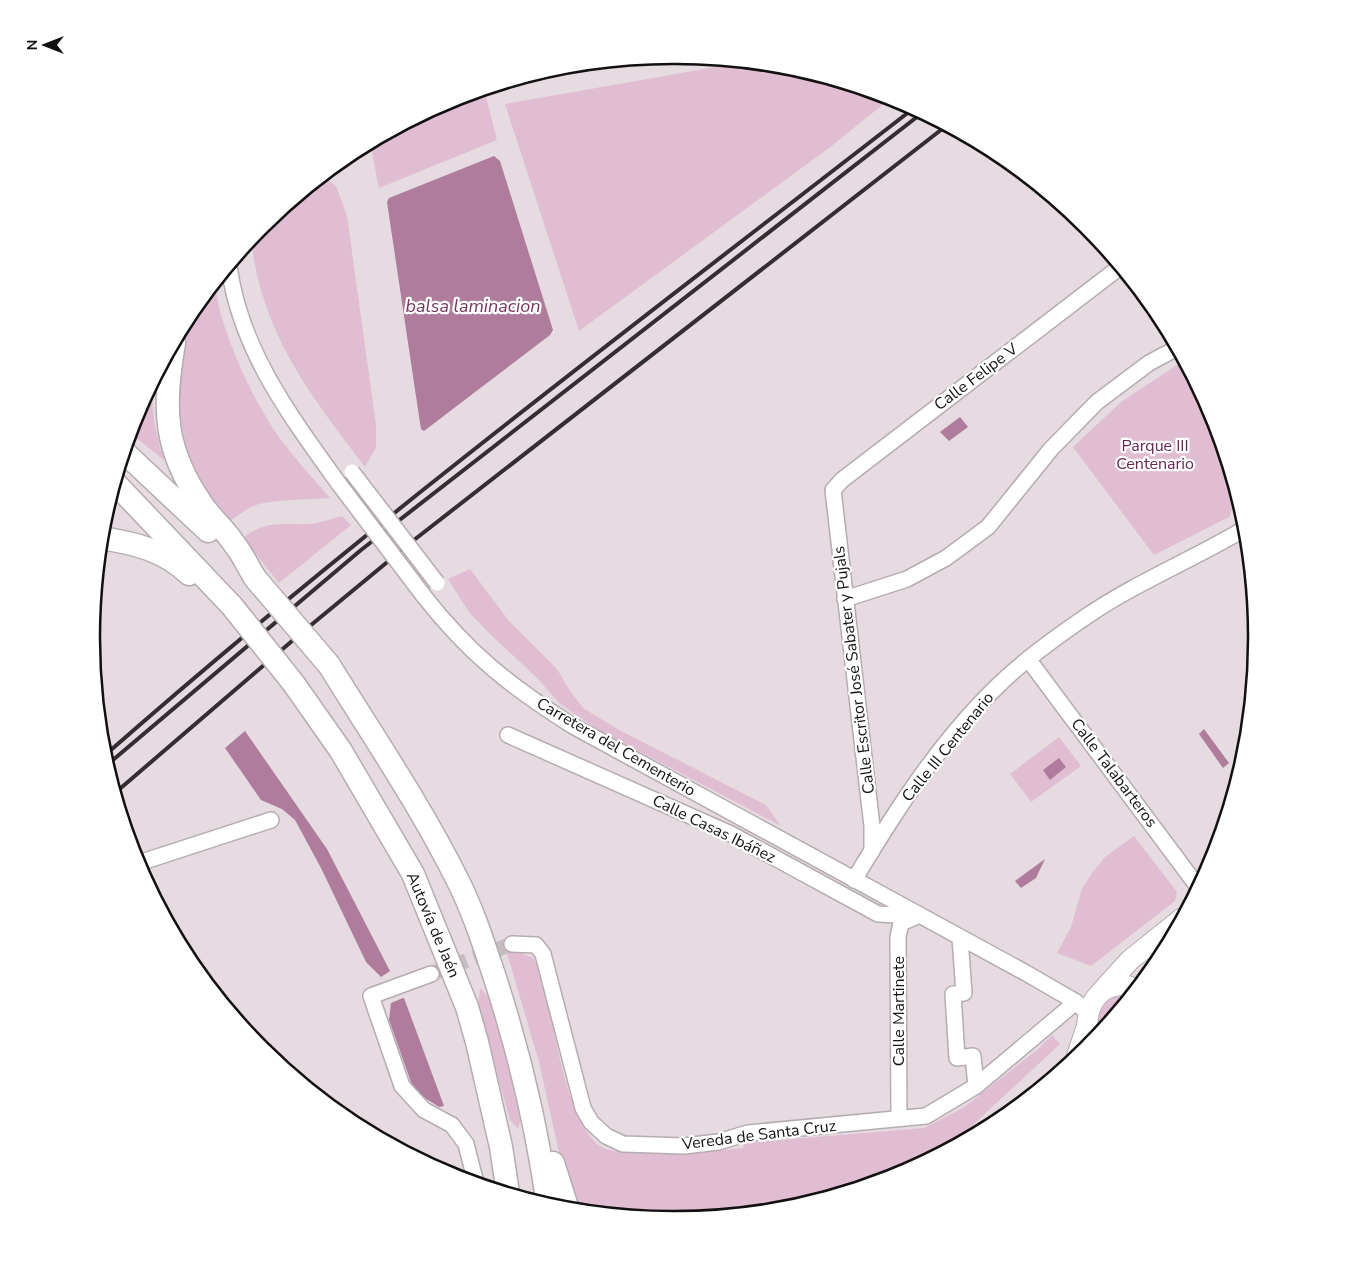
<svg xmlns="http://www.w3.org/2000/svg" width="1348" height="1275" font-family="'Nunito Sans',sans-serif">
<style>
.green{fill:#e1bdd2}
.water{fill:#af7d9b}
.lines{fill:none;stroke-linecap:round;stroke-linejoin:round}
.minor-tunnel{stroke:#c6bdc2;stroke-width:15;stroke-dasharray:15 8;stroke-linecap:butt}
.minor-casing{stroke:#b5acb1;stroke-width:18}
.major-casing{stroke:#b5acb1;stroke-width:22}
.highway-casing{stroke:#b5acb1;stroke-width:25}
.minor{stroke:#fff;stroke-width:15}
.major{stroke:#fff;stroke-width:20}
.highway{stroke:#fff;stroke-width:22}
.rail{stroke:#332e31;stroke-width:4}
.minor-bridge-casing{stroke:#b5acb1;stroke-width:18;stroke-linecap:butt}
.highway-bridge-casing{stroke:#b5acb1;stroke-width:25;stroke-linecap:butt}
.minor-bridge{stroke:#fff;stroke-width:15}
.highway-bridge{stroke:#fff;stroke-width:22}
.labels{text-anchor:middle;dominant-baseline:central;stroke-width:4.5;stroke-linejoin:round;paint-order:stroke}
.street-label{font-size:16px;fill:#131012;stroke:#fff}
.park-label{font-size:16px;fill:#652750;stroke:#fff}
.water-label{font-size:18px;font-style:italic;fill:#763760;stroke:#fff}
.rim{fill:none;stroke:#131012;stroke-width:2.5}
</style>
<rect width="100%" height="100%" fill="#e5dbe1"/>
<!-- green -->
<g class="green">
<polygon points="744,62 788,66 891,98 829,148 579,331 505,104"/>
<polygon points="484,89 497,140 379,188 371,148 375,140 451,99"/>
<path d="M 323,176 L 336,186 L 347,216 L 376,425 L 376,447 L 365,467 C 309,393 262,335 251,239 L 262,225 Z"/>
<path d="M 215,282 C 218,326 253,401 279,437 C 294,458 313,478 330,498 C 310,500 267,499 251,507 C 244,511 237,516 230,521 L 212,503 L 183,449 L 178,420 L 178,364 L 185,323 Z"/>
<polygon points="1183,361 1207,405 1232,510 1229,517 1154,555 1073,447 1121,402"/>
<path d="M 153,383 C 151,412 155,434 165,461 L 130,433 L 136,414 Z"/>
<path d="M 342,516 L 351,525 L 279,583 L 243,538 C 263,520 287,525 311,524 C 321,523 333,518 342,516 Z"/>
<polygon points="470,569 509,621 557,669 570,691 583,708 621,731 766,805 781,826 597,729 559,703 538,679 489,633 469,612 448,579"/>
<polygon points="1059,737 1081,766 1031,802 1010,774"/>
<polygon points="1134,836 1177,892 1175,901 1091,966 1057,953 1071,927 1082,889 1092,873 1105,857"/>
<path d="M 518,952 L 533,958 L 543,971 C 551,1010 566,1134 606,1149 C 617,1153 632,1152 644,1152 C 678,1153 709,1152 743,1148 L 744,1143 L 924,1128 L 963,1108 L 1037,1050 L 1052,1035 L 1060,1044 L 946,1150 L 897,1176 L 787,1209 L 674,1220 L 576,1210 L 564,1175 L 539,1062 L 507,953 Z"/>
<polygon points="480,988 494,1002 523,1109 518,1129 510,1120 478,1006"/>
<path d="M 1115,994 L 1130,995 L 1099,1033 C 1094,1009 1096,1009 1115,994 Z"/>
</g>
<!-- water -->
<g class="water">
<polygon points="494,156 500,161 553,330 550,335 424,431 421,429 420,423 387,202 389,198"/>
<polygon points="960,417 968,427 949,441 940,432"/>
<polygon points="1204,729 1229,763 1223,768 1199,734"/>
<polygon points="245,731 327,849 390,971 381,977 366,962 321,868 295,820 282,809 261,800 225,748"/>
<polygon points="1059,758 1066,767 1050,780 1043,770"/>
<polygon points="1045,859 1036,878 1021,888 1015,881"/>
<polygon points="403,998 404,998 444,1106 439,1107 422,1096 412,1085 389,1020 391,1003"/>
</g>
<g class="lines">
<!-- minor-tunnel -->
<polyline class="minor-tunnel" points="431,974 512,944"/>
<!-- minor casing -->
<g class="minor-casing">
<g id="minor">
<path d="M 229,266 C 240,350 291,417 339,484"/>
<path d="M 423,595 C 469,654 510,686 573,726 L 1026,973 L 1076,1002 L 1087,1013"/>
<polyline points="845,599 907,579 946,558 988,527 1051,449 1097,402 1149,363 1177,348"/>
<polyline points="1028,659 1198,887"/>
<polyline points="508,735 731,834 878,914 917,916"/>
<polyline points="872,851 872,826 833,490 842,480 1120,267"/>
<polyline points="138,865 145,861 271,820"/>
<path d="M 854,880 C 897,808 944,735 1006,678 C 1031,655 1059,635 1087,616 C 1137,582 1194,559 1246,528"/>
<polyline points="960,938 964,993 953,994 957,1058 973,1056 976,1086"/>
<polyline points="512,944 536,945 543,954 583,1108 591,1122 606,1136 623,1144 684,1146 718,1142 748,1133 926,1116 976,1086 1076,1002"/>
<polyline points="431,974 371,996 402,1086 424,1110 452,1125 466,1144 476,1183"/>
<polyline points="899,1118 898,937 901,923 915,917"/>
</g>
</g>
<!-- major casing -->
<g class="major-casing">
<g id="major">
<polyline points="1101,992 1130,960 1181,919"/>
<path d="M 1092,1042 C 1077,1012 1102,973 1136,989"/>
<polyline points="1077,1056 1087,1026"/>
</g>
</g>
<!-- highway casing -->
<g class="highway-casing">
<g id="highway">
<path d="M 174,343 C 163,409 163,449 203,506 C 213,520 226,531 235,545 C 243,555 248,567 255,578"/>
<polyline points="124,452 208,531"/>
<polyline points="115,483 232,606"/>
<path d="M 101,538 C 134,543 164,550 189,574"/>
<path d="M 329,665 C 373,736 420,805 457,879 C 473,910 484,945 495,978 C 519,1052 537,1127 548,1205"/>
<polyline points="294,684 341,751 413,874 467,1007 477,1042 501,1147 508,1193"/>
<polyline points="553,1163 568,1210"/>
</g>
</g>
<!-- minor -->
<use href="#minor" class="minor"/>
<!-- major -->
<use href="#major" class="major"/>
<!-- highway -->
<use href="#highway" class="highway"/>
<!-- rail -->
<g class="rail">
<path d="M 104,756 C 363,528 641,320 914,108"/>
<polyline points="107,765 361,550 922,113"/>
<polyline points="115,793 299,635 414,540 946,126"/>
</g>
<!-- minor-bridge casing -->
<g class="minor-bridge-casing">
<g id="minor-bridge">
<polyline points="352,472 437,583"/>
<polyline points="339,484 423,595"/>
</g>
</g>
<!-- highway-bridge casing -->
<g class="highway-bridge-casing">
<g id="highway-bridge">
<polyline points="255,578 329,665"/>
<polyline points="232,606 294,684"/>
</g>
</g>
<!-- minor-bridge -->
<use href="#minor-bridge" class="minor-bridge"/>
<!-- highway-bridge -->
<use href="#highway-bridge" class="highway-bridge"/>
</g>
<g class="labels">
<!-- street labels -->
<g class="street-label">
<text transform="translate(976 377) rotate(-37)">Calle Felipe V</text>
<text transform="translate(854 670) rotate(-97)">Calle Escritor José Sabater y Pujals</text>
<text transform="translate(616 747) rotate(30)">Carretera del Cementerio</text>
<text transform="translate(948 747) rotate(-51)">Calle III Centenario</text>
<text transform="translate(1114 773) rotate(53)">Calle Talabarteros</text>
<text transform="translate(714 829) rotate(26)">Calle Casas Ibáñez</text>
<text transform="translate(433 925) rotate(67)">Autovía de Jaén</text>
<text transform="translate(899 1011) rotate(-90)">Calle Martinete</text>
<text transform="translate(759 1135) rotate(-7)">Vereda de Santa Cruz</text>
</g>
<!-- park labels -->
<g class="park-label">
<text x="1155" y="446">Parque III<tspan x="1155" dy="18">Centenario</tspan></text>
</g>
<!-- water labels -->
<g class="water-label">
<text x="473" y="306">balsa laminacion</text>
</g>
</g>
<!-- crop -->
<path d="M0 0H1348V1275H0ZM673 64H675A573 573 0 0 1 1248 637V638A573 573 0 0 1 675 1211H673A573 573 0 0 1 100 638V637A573 573 0 0 1 673 64Z" fill="#fff" fill-rule="evenodd"/>
<path class="rim" d="M673 64H675A573 573 0 0 1 1248 637V638A573 573 0 0 1 675 1211H673A573 573 0 0 1 100 638V637A573 573 0 0 1 673 64Z"/>
<!-- north arrow -->
<g transform="translate(45 45) rotate(270)" stroke="#ffffff" stroke-width="4" paint-order="stroke">
<path d="M0-4L9 19L0 12L-9 19Z" fill="#131012"/>
<text y="-8" font-size="14" font-weight="bold" text-anchor="middle" fill="#131012">N</text>
</g>
</svg>
